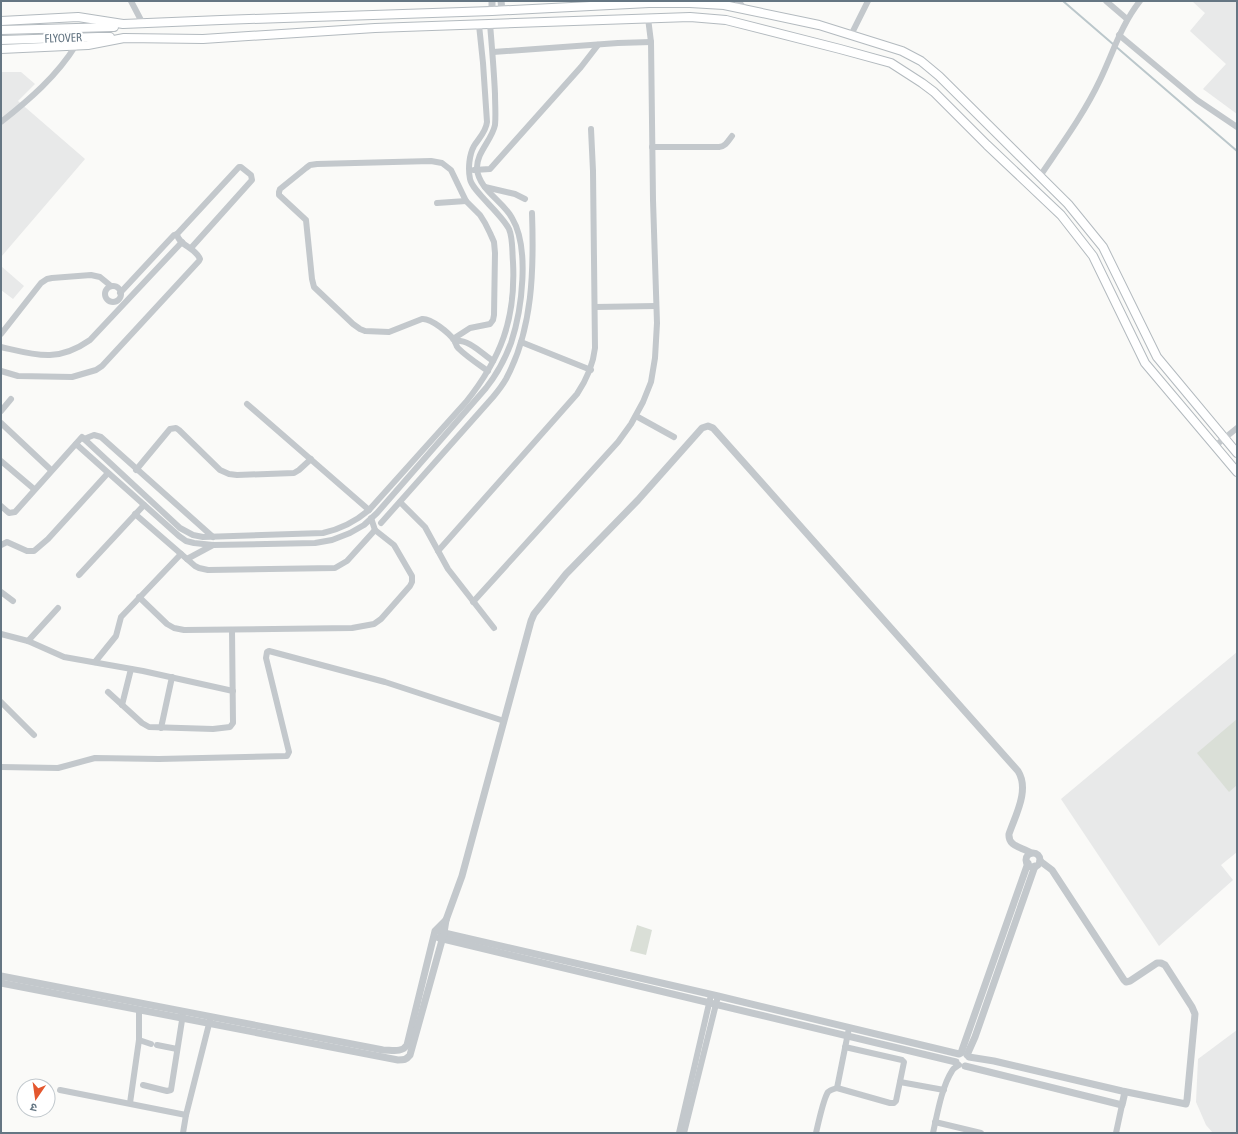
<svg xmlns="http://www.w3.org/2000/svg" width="1238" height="1134" font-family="'Asap Condensed','Noto Sans Devanagari',sans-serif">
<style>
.built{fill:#e8e9e9}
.green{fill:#dadfd7}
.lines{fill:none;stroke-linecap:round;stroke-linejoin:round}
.stream{stroke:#bbc7cb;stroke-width:2}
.secondary-casing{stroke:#b3babf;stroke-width:10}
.minor{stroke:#c3c8cc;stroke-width:6}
.tertiary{stroke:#c3c8cc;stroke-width:7}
.secondary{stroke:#fff;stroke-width:8}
.labels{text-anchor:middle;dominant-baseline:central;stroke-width:4;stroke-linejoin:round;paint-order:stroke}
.street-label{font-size:12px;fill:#657683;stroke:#fff}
</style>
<rect width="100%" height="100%" fill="#fafaf8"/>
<!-- built -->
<g class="built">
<polygon points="1192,1 1237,1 1237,114 1203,89 1226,64 1190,31 1205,13"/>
<polygon points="1,72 21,72 35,84 18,101 85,159 1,257"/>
<polygon points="1,266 24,286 13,299 1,290"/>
<polygon points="1237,652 1237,852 1221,865 1233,880 1159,946 1061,799"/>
<polygon points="1237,1030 1237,1133 1213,1133 1206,1125 1196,1102 1198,1059"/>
</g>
<!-- green -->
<g class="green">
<polygon points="1237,719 1237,785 1229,792 1197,753"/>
<polygon points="637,925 652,930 646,955 630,951"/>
</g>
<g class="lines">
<!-- stream -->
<polyline class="stream" points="1063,1 1237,151"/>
<!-- secondary casing -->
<g class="secondary-casing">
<g id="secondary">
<polyline points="1,21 78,17 123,24 221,20 492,11 649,3 690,3 724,5 819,25 902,51 921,61 939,76 1068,204 1103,247 1157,357 1237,453"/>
<polyline points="1,30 114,27"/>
<polyline points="1,40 98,37 110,37"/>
<polyline points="1,49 88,45 124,38 203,39 375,28 690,17 726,20 840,49 891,63 922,83 934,92 987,145 1061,215 1093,256 1145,363 1237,472"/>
</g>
</g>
<!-- minor -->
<g class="minor">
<polyline points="131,1 143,24"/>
<polyline points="738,1 745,9"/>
<polyline points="1106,1 1127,19"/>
<polyline points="851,35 868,1"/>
<polyline points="1119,35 1197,100 1237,127"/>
<polyline points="493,52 618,43 651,42"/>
<path d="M 1,122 C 29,100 57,76 76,45"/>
<path d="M 652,147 L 719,147 C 726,146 728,141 732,136"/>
<polyline points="474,170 490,169 581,67 598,45"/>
<path d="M 1040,176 C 1061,145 1084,114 1100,80 C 1113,53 1121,25 1140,1"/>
<polyline points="485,187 515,194 525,199"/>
<polyline points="437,203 466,201"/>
<circle cx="113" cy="294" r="8"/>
<polyline points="120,293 174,235 177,234"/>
<polyline points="595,307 656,306"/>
<polyline points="1,334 41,283 47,279 52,278 91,275 100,277 111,286"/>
<path d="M 453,339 L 470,328 L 490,324 L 493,320 L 494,315 L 495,253 L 494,242 L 490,233 L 485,223 L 480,215 L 466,201 L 451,170 L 442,163 L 431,161 L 317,164 L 310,165 L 306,168 L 280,189 L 279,192 L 279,195 L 306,220 L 312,279 L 314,287 L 353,324 L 360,329 L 365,331 L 389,332 L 422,319 C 431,318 449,333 454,340 C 456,343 456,346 458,348 C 467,357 478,364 488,371"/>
<path d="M 455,341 C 469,339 482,354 493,361"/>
<polyline points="521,342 591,370"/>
<path d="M 1,347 C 36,355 57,363 90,340 L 182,242"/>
<path d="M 1,371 L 18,376 L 72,377 L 96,370 L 102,366 L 199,261 L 200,259 C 196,248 178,245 177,234 L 239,167 L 241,167 L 251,175 L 252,180 L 191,248"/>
<polyline points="247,404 369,510"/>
<polyline points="1,411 11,399"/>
<polyline points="636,416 674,437"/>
<polyline points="1,423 51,470"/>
<polyline points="84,439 94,435 101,437 213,537"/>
<path d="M 76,444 L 179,536 L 186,541 L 194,543 L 213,545 L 315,543 L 332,540 L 350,533 L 364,525 L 377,513 L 486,388 C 497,374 505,359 511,343 C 522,310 530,248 512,218 C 503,201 479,190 477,169 C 476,153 492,140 495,125 C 496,115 495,104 495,94 C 494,71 492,48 490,24"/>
<polyline points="1215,446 1237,428"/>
<polyline points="1,461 34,489"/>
<polyline points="136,470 170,429 176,428 179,430 220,470 229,474 237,475 294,473 299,470 311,459"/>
<polyline points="400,502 425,527 448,569 494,628"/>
<path d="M 1,506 L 9,513 L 15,512 L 82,437 L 180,528 L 193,535 L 203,537 L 323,533 C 341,529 355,522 369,510 L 466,402 C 501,358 516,319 513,262 C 512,251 513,238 509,229 C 501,213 472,191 470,179 C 468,169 469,155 474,146 C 479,138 486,132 487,122 L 483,63 L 479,25"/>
<polyline points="135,514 195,566 199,568 208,570 335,568 347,561 375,530"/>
<path d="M 381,523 L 493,397 C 498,391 502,386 506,379 C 533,329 534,269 532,213"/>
<polyline points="1,545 7,542 27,551 34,551 48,539 108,473"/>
<path d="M 438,551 L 577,394 C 587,379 593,366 595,348 L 593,171 L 591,129"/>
<polyline points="187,559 213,545"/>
<polyline points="79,575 144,505"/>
<polyline points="1,592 13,601"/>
<polyline points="139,597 167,624 174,628 184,630 352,628 374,624 381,619 410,586 412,582 412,576 394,545 375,530 371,518"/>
<polyline points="473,602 618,442 631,424 643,402 651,382 655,358 657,323 653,200 651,42 648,18"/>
<polyline points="1,634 28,641 64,657 143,671 233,691"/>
<polyline points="28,641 58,608"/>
<polyline points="95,662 116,636 121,617 181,554"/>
<polyline points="108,692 142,723 149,727 213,729 230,727 233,723 232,630"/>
<polyline points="1,702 34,735"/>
<polyline points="122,705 131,669"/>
<polyline points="161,728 172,677"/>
<polyline points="1,767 58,768 95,758 159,759 287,756 289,752 266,658 267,652 269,651 385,682 504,721"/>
<polyline points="139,1040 151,1044"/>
<polyline points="157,1045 177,1049"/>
<polyline points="900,1082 944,1090"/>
<polyline points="143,1085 167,1091 171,1090 183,1014"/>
<polyline points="837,1088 849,1028"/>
<polyline points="60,1090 186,1115"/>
<polyline points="130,1103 139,1040 139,1010"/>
<polyline points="935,1122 981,1133"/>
<polyline points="183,1133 186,1115 210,1020"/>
<polyline points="679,1133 711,995"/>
<polyline points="684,1133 718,996"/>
<path d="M 816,1133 C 818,1124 824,1098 828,1092 C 830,1090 834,1089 837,1088 L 890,1103 L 894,1103 L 896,1101 L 904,1062 L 902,1060 L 845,1047"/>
<path d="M 933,1133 C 937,1115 942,1086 952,1071 C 953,1068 956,1067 959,1065"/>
<polyline points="1116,1133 1122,1105"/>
</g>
<!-- tertiary -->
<g class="tertiary">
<polyline points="492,1 492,11"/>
<polyline points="501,1 502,10"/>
<circle cx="1033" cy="860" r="7"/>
<polyline points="440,932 718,996 959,1054"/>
<polyline points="439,938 956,1062"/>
<path d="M 1,976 L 383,1050 C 392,1050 402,1053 407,1045 L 435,931 L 446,920"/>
<path d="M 1,983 L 398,1060 C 404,1060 406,1060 410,1055 L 444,933 L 446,920 L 462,876 L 531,621 L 534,614 L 566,574 L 638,500 L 702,428 L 708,426 L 713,428 L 1018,771 C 1030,790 1015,816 1009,834 C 1008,847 1022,847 1031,853"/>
<polyline points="961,1053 1028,863"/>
<polyline points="967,1055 975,1037 1035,866"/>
<polyline points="969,1057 994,1061 1122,1091 1186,1104 1187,1100 1195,1014 1192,1007 1165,965 1161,963 1157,963 1130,981 1126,982 1124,980 1052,870 1040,861"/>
<polyline points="965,1066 1122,1105 1125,1092"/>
</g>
<!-- secondary -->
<use href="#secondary" class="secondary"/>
</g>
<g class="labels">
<!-- street labels -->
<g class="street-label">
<text transform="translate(63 38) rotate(-2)">FLYOVER</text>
</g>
</g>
<!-- border -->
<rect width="1238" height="1134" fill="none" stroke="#657683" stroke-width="4"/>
<!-- north arrow -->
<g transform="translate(36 1098) rotate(193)"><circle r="19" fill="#ffffff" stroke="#c1c8cd"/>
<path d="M0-3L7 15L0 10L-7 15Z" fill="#e4572e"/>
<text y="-6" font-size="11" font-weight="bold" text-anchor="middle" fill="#657683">उ</text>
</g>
</svg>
